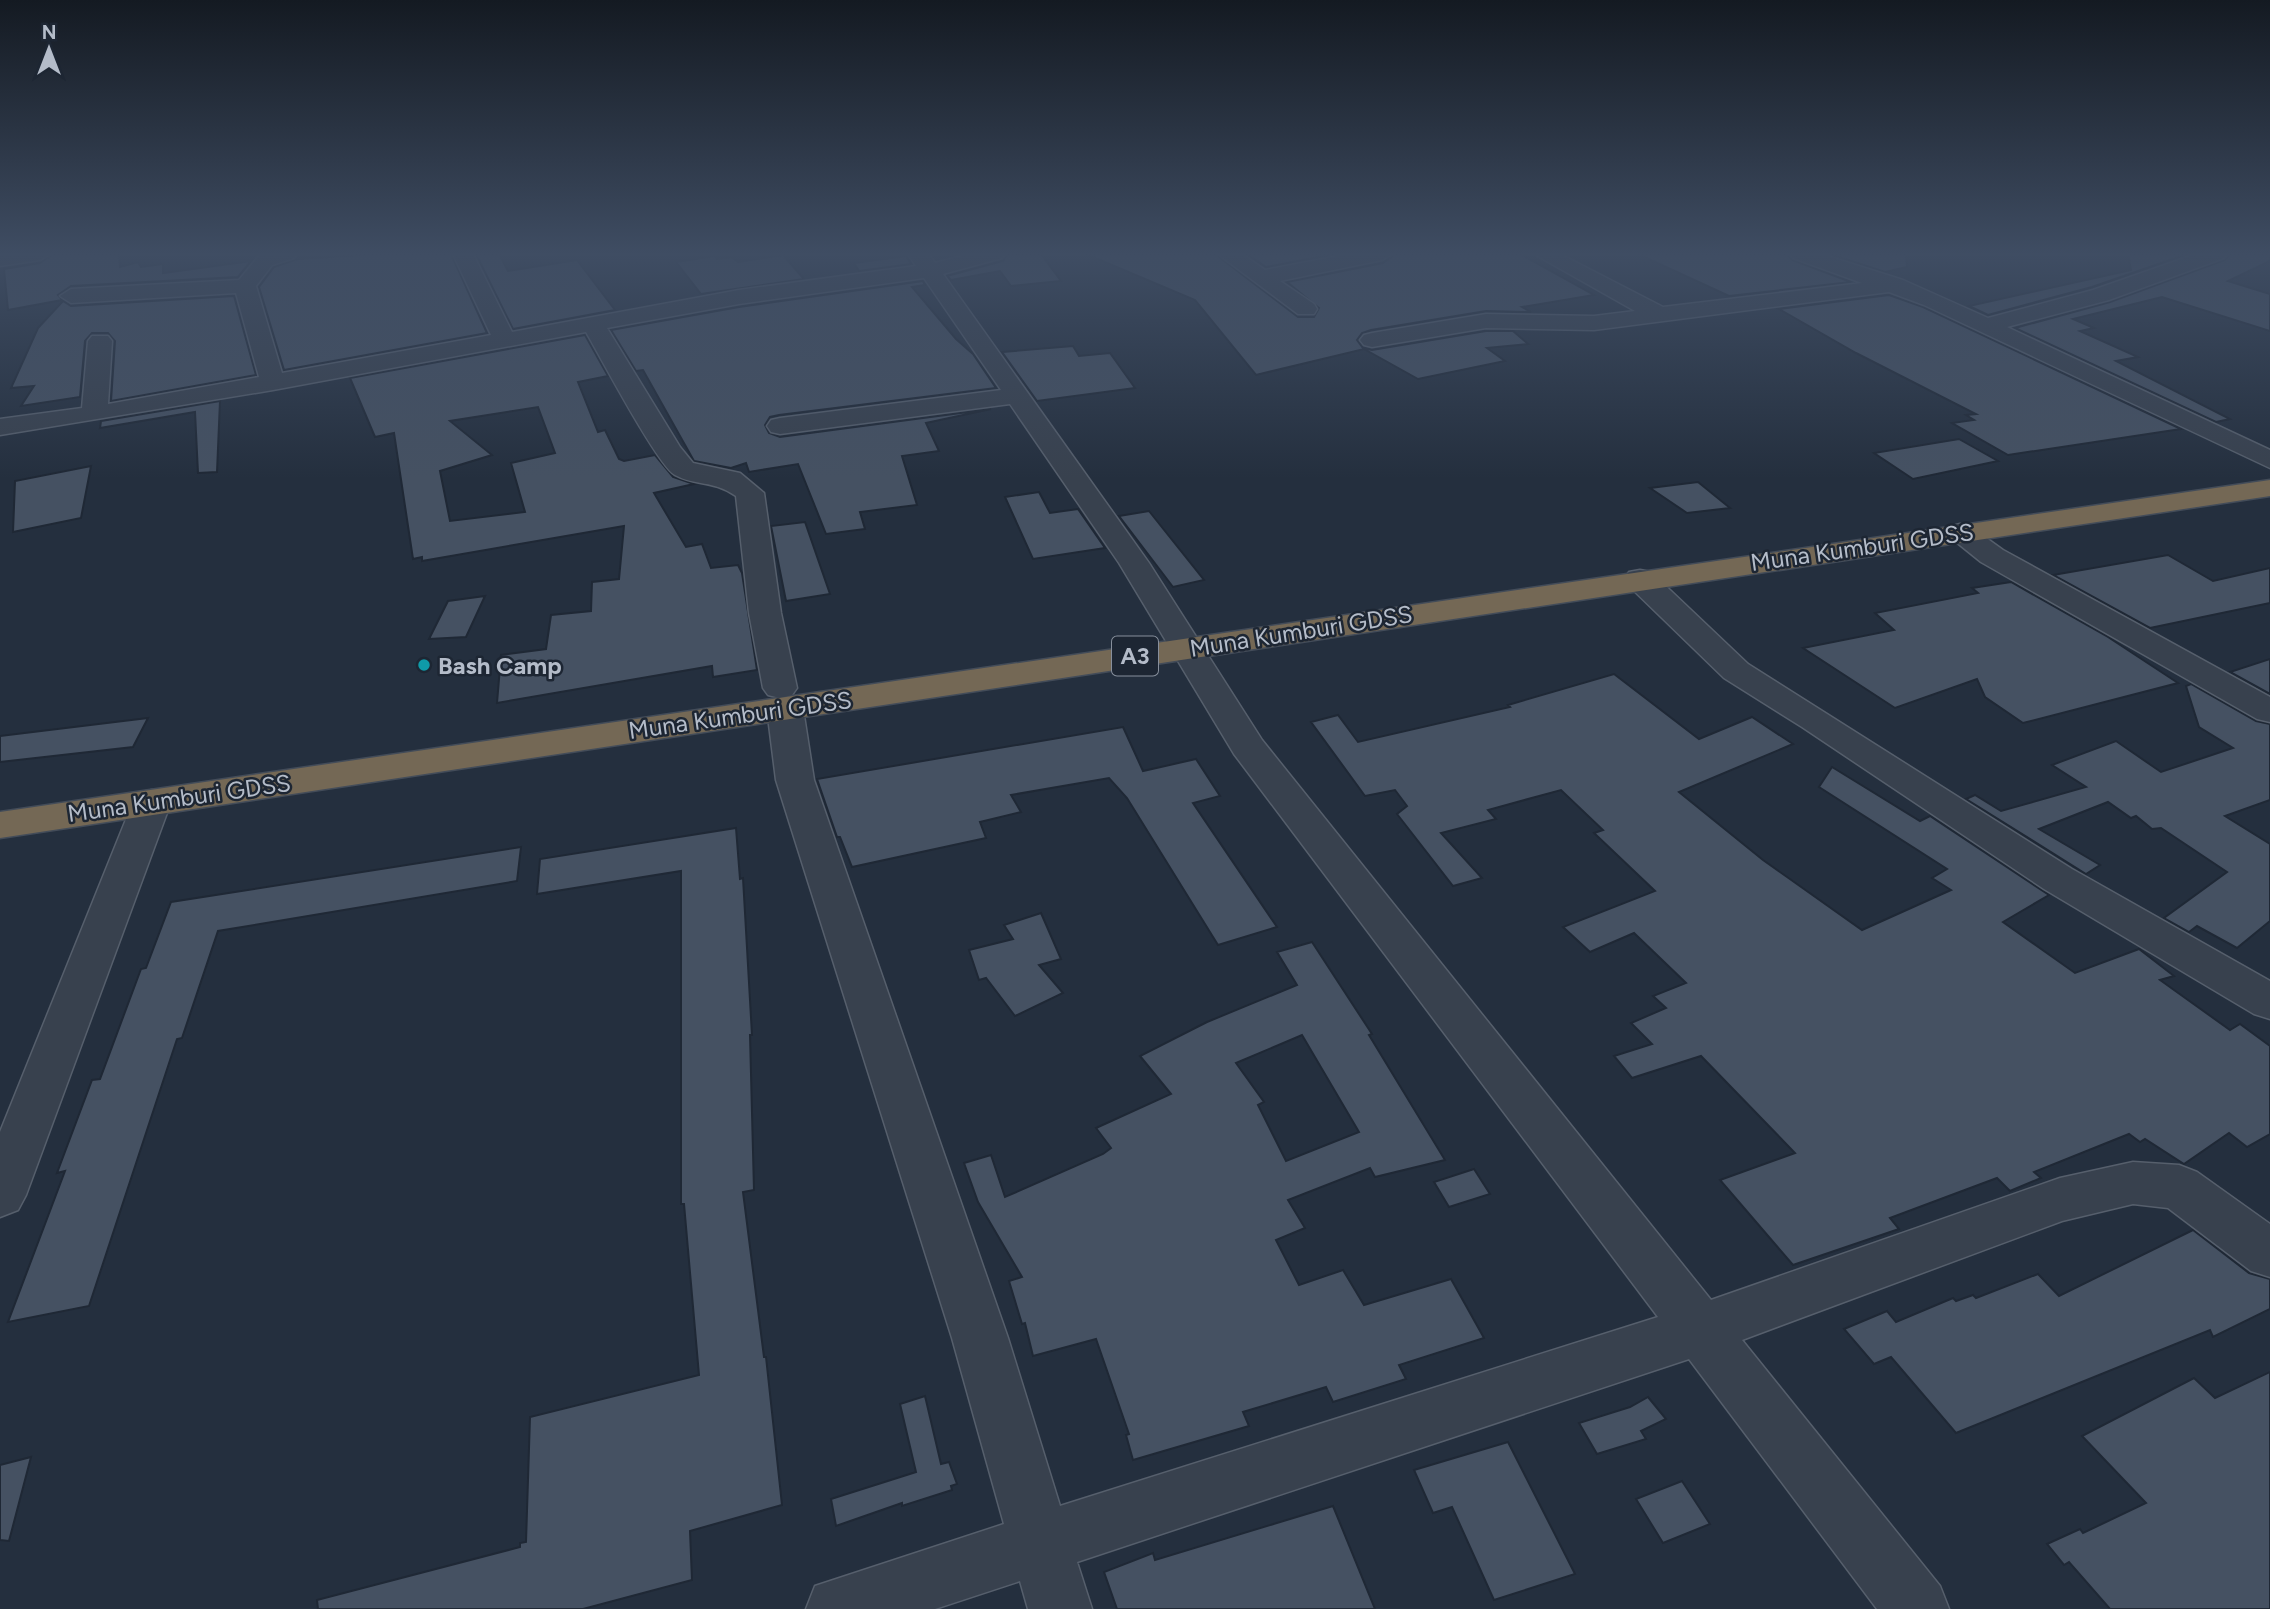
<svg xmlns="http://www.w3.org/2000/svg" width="2270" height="1609" font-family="Figtree,sans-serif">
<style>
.building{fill:#455162;stroke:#1f2835;stroke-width:2;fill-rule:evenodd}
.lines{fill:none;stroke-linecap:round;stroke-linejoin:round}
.minor-casing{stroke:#565f6c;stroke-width:3}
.highway-casing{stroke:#434c59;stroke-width:3}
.minor{fill:#38414e;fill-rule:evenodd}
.highway{fill:#746855;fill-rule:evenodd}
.culture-dot{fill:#0f9aa8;stroke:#1d2633;stroke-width:2.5}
.labels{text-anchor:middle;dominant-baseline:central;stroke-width:5;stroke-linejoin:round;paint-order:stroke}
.shield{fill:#1d2633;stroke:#878f9c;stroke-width:2}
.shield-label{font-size:23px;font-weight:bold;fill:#b4bcc9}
.street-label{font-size:24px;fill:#b4bcc9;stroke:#1d2633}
.poi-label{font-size:24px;font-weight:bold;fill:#b4bcc9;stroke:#1d2633;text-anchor:start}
</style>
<rect width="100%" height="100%" fill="#242f3e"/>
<!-- building -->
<g class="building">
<polygon points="53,254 119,254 120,267 138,262 141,267 163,264 163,273 251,261 238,277 71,286 58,295 62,300 8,310 4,269 40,263"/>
<polygon points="378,254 451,254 487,333 284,370 259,287 274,267 297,259"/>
<polygon points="476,254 499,254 508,271 577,260 615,310 513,329"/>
<polygon points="1007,254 1041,254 1061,281 1011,286 1000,271 951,280 947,276 1003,261"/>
<polygon points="1086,254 1215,254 1298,317 1314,317 1319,308 1287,282 1383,263 1395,254 1520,254 1594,295 1522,307 1531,312 1486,311 1371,330 1362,333 1357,340 1363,348 1372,350 1486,331 1513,331 1528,344 1487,348 1505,361 1418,379 1364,349 1256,375 1195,300"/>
<polygon points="1247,254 1334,254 1266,267"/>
<polygon points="1638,254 1788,254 1792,260 1851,282 1729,296"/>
<polygon points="1830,254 1906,254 1907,267 1885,272"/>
<polygon points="2128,254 2187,254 2092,287 1988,315 1969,306 2131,270"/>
<polygon points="2229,254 2270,254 2270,261 2228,281 2270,294 2270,331 2162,297 2073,319 2094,328 2080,331 2138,357 2116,361 2230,419 2216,422 2015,328 2110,302 2225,260"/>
<polygon points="783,255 804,279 701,294 676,262 715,256 717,259 732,257 738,262"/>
<polygon points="906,256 911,264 859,271 854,263"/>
<polygon points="923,281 925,285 912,287 956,339 973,354 996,388 779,415 770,417 765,425 769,433 780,437 991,409 926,423 939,451 902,456 917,505 860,512 865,529 826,534 798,464 749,472 746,463 731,468 694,461 643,370 636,371 611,330 739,307"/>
<polygon points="1889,295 1923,307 2181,429 2008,455 1952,423 1974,420 1966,415 1976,414 1856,353 1779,309"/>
<polygon points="234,296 256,375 111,401 115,341 108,333 92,333 85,341 80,397 21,406 34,386 11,388 38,328 63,301 71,306"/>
<path d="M 585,335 L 608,376 L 578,382 L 598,432 L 605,430 L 619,459 L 624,461 L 655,455 L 673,477 L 694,484 L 654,493 L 686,547 L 702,544 L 711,568 L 738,565 L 742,573 L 757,670 L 713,677 L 712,666 L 497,703 L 501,655 L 546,649 L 551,615 L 591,611 L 592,582 L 619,579 L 624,526 L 422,561 L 422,557 L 413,559 L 394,433 L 375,437 L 350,378 ZM 538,407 L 555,453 L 511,463 L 525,512 L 450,521 L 440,471 L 492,455 L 450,421 Z"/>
<polygon points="1073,346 1079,356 1110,353 1135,388 1037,401 1002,352"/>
<polygon points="220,401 217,472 198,473 195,412 100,428 101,421"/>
<polygon points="1959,439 1998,461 1913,479 1874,453"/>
<polygon points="91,466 81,518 13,532 15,481"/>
<polygon points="1698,482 1730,508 1687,513 1650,488"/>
<polygon points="1039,492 1050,513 1078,509 1105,548 1033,559 1005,497"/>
<polygon points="1149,511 1204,580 1173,587 1119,516"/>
<polygon points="805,522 830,594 786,601 771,526"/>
<polygon points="2168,555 2213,581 2270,568 2270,603 2150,628 2053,575"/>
<polygon points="2011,582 2108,637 2178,683 2023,723 1985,697 1977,679 1895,708 1803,648 1894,630 1875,613 1978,593 1972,588"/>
<polygon points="485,596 466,637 429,639 448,601"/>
<polygon points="2270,659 2270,694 2230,672"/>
<polygon points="1614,674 1699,739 1752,717 1793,744 1679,792 1763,860 1862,930 1951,890 1932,878 1947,869 1819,787 1832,767 1920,821 1930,816 2049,895 2003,922 2075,973 2139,949 2174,976 2160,980 2230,1030 2240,1024 2270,1046 2270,1134 2247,1147 2229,1133 2184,1164 2145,1139 2140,1142 2129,1134 2034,1172 2041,1178 2010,1191 1997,1178 1890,1218 1899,1229 1793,1265 1720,1180 1795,1153 1701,1056 1632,1078 1614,1056 1652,1044 1631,1023 1666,1008 1653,996 1686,983 1634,933 1590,952 1563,927 1655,891 1594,833 1603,830 1561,790 1488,810 1496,819 1441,833 1482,878 1453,886 1397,814 1407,806 1395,790 1365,796 1311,722 1338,715 1358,742 1510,707 1508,705"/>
<polygon points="2191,684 2256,721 2270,724 2270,800 2225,816 2270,844 2270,921 2237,948 2197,926 2189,932 2164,918 2227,872 2161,828 2152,829 2136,816 2131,818 2108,802 2039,829 2100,865 2086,874 1966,799 1975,795 2001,811 2086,787 2052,765 2116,741 2161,772 2233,748 2199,727 2186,686"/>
<polygon points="148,718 133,747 0,762 0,736"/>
<polygon points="1123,727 1143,771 1196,759 1220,796 1193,803 1277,927 1218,945 1127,798 1109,778 1011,795 1021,812 980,822 986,838 852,867 840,837 837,837 817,779"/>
<polygon points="736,828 740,879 743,878 752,1035 750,1035 754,1190 743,1192 764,1357 766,1357 782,1505 690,1531 692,1580 583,1609 318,1609 317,1600 520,1547 520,1543 526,1542 530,1417 699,1375 684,1204 681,1204 681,871 537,894 540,859"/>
<polygon points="521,847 517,881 218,931 182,1038 177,1039 89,1306 8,1322 65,1171 57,1173 92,1080 100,1079 141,969 146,968 171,902"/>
<polygon points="1041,913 1061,959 1039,965 1063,993 1015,1016 986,978 979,980 969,950 1013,939 1004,925"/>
<path d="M 1312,942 L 1372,1034 L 1369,1035 L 1445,1160 L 1375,1177 L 1370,1168 L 1288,1200 L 1305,1228 L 1276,1240 L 1299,1285 L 1343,1270 L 1364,1305 L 1451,1279 L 1484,1338 L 1399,1365 L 1406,1379 L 1333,1402 L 1326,1387 L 1243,1412 L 1249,1426 L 1133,1460 L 1126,1435 L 1129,1434 L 1096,1339 L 1033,1356 L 1025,1323 L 1022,1324 L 1009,1281 L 1022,1277 L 978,1202 L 964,1163 L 991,1155 L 1005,1197 L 1103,1154 L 1111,1148 L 1096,1128 L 1171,1094 L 1140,1056 L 1207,1022 L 1297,985 L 1277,952 ZM 1302,1035 L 1359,1132 L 1286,1161 L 1258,1105 L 1264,1102 L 1236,1063 Z"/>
<polygon points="1474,1169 1490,1194 1449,1207 1434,1182"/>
<polygon points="2193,1230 2249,1273 2270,1279 2270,1309 2213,1337 2210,1330 1956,1433 1891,1357 1874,1364 1844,1329 1887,1311 1896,1322 1953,1298 1956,1301 1973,1295 1976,1298 2038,1274 2059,1296"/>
<polygon points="2270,1372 2270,1609 2110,1609 2069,1562 2064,1565 2047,1544 2080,1529 2083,1533 2146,1503 2082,1436 2194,1378 2215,1398"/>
<polygon points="925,1396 941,1464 949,1462 957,1484 951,1486 952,1490 902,1506 902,1503 836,1526 831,1499 916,1472 900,1404"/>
<polygon points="1648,1397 1666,1419 1641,1431 1646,1439 1597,1454 1579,1423 1630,1407"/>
<polygon points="1508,1442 1575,1574 1494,1600 1452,1507 1433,1513 1414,1470"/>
<polygon points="31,1457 9,1541 0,1540 0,1465"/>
<polygon points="1682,1481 1710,1524 1663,1543 1636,1499"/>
<polygon points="1333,1506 1375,1609 1117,1609 1104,1572 1153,1553 1155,1560"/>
</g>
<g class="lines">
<!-- minor casing -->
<g class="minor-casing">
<g id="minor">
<polygon points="0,254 50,254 40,260 0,266"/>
<path d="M 265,254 L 297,254 L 294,258 L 272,265 L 256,286 L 282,373 L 491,335 L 453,254 L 473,254 L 512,332 L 739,290 L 916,266 L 908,254 L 929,254 L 935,263 L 970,254 L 1005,254 L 1002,258 L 943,274 L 1149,563 L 1262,740 L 1711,1300 L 2060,1178 L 2133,1162 L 2179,1165 L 2197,1172 L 2270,1224 L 2270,1277 L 2251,1271 L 2168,1208 L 2133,1204 L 2062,1221 L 1742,1340 L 1940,1586 L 1949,1609 L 1877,1609 L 1689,1359 L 1077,1562 L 1092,1609 L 1028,1609 L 1020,1581 L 935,1609 L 806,1609 L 815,1586 L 1004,1524 L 952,1338 L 776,780 L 767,709 L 772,701 L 785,698 L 798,701 L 803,709 L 814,780 L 1008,1338 L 1060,1506 L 1658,1317 L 1234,754 L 1119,563 L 1010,404 L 780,434 L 771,432 L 767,426 L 771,420 L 780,418 L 1001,390 L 924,278 L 739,304 L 607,328 L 680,447 L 693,463 L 740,473 L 764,493 L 781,613 L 797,688 L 792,695 L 780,698 L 768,695 L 763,688 L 749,613 L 736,496 C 713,480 695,486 675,475 C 658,466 600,356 586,332 L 273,390 L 0,435 L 0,419 L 82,408 L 88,341 L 92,336 L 108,336 L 112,341 L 108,404 L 259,377 L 236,293 L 71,303 L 60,296 L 71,289 L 239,280 L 258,257 Z"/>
<polygon points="1218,254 1242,254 1265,270 1349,254 1392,254 1382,260 1280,281 1314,304 1317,309 1314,314 1298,314"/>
<polygon points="1534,254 1560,254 1663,307 1862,283 1793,258 1790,254 1821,254 1903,280 1988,318 2093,290 2196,254 2227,254 2224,258 2109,300 2007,327 2270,450 2270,468 1924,305 1889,292 1594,330 1486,328 1372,347 1364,345 1360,340 1364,335 1372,333 1486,314 1594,316 1635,311"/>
<polygon points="1960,524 1971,527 2003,550 2270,697 2270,722 2257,719 1981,562 1945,533 1949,527"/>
<polygon points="1640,570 1651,572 1748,664 2072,869 2270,981 2270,1019 2254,1014 2044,889 1802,727 1724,678 1629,586 1624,579 1629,572"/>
<polygon points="152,790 166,793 171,802 26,1195 18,1210 0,1217 0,1132 133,802 138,793"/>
</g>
</g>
<!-- highway casing -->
<g class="highway-casing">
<polygon id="highway" points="2270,480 2270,496 0,838 0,812"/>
</g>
<!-- minor -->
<use href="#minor" class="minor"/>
<!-- highway -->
<use href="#highway" class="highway"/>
</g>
<!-- sky -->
<linearGradient id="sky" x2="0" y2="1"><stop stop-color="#141a22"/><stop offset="0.53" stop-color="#3f4d63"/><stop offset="1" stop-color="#3f4d63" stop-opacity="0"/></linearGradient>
<rect width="2270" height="479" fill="url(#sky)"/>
<!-- markers -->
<circle class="culture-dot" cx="424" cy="665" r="7"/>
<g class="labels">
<!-- shield labels -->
<rect class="shield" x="1112" y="636.5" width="46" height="39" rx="5"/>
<g class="shield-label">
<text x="1135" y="656">A3</text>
</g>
<!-- street labels -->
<g class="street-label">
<text transform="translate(1862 547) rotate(-8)">Muna Kumburi GDSS</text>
<text transform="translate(1301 631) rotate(-9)">Muna Kumburi GDSS</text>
<text transform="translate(740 715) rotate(-8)">Muna Kumburi GDSS</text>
<text transform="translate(179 798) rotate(-8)">Muna Kumburi GDSS</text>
</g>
<!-- poi labels -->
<g class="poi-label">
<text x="438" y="665">Bash Camp</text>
</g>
</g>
<!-- north arrow -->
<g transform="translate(49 49)" stroke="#1d2633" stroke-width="5" paint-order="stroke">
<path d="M0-5L12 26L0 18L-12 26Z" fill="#b4bcc9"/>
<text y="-10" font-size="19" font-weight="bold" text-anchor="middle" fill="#b4bcc9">N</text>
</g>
</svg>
